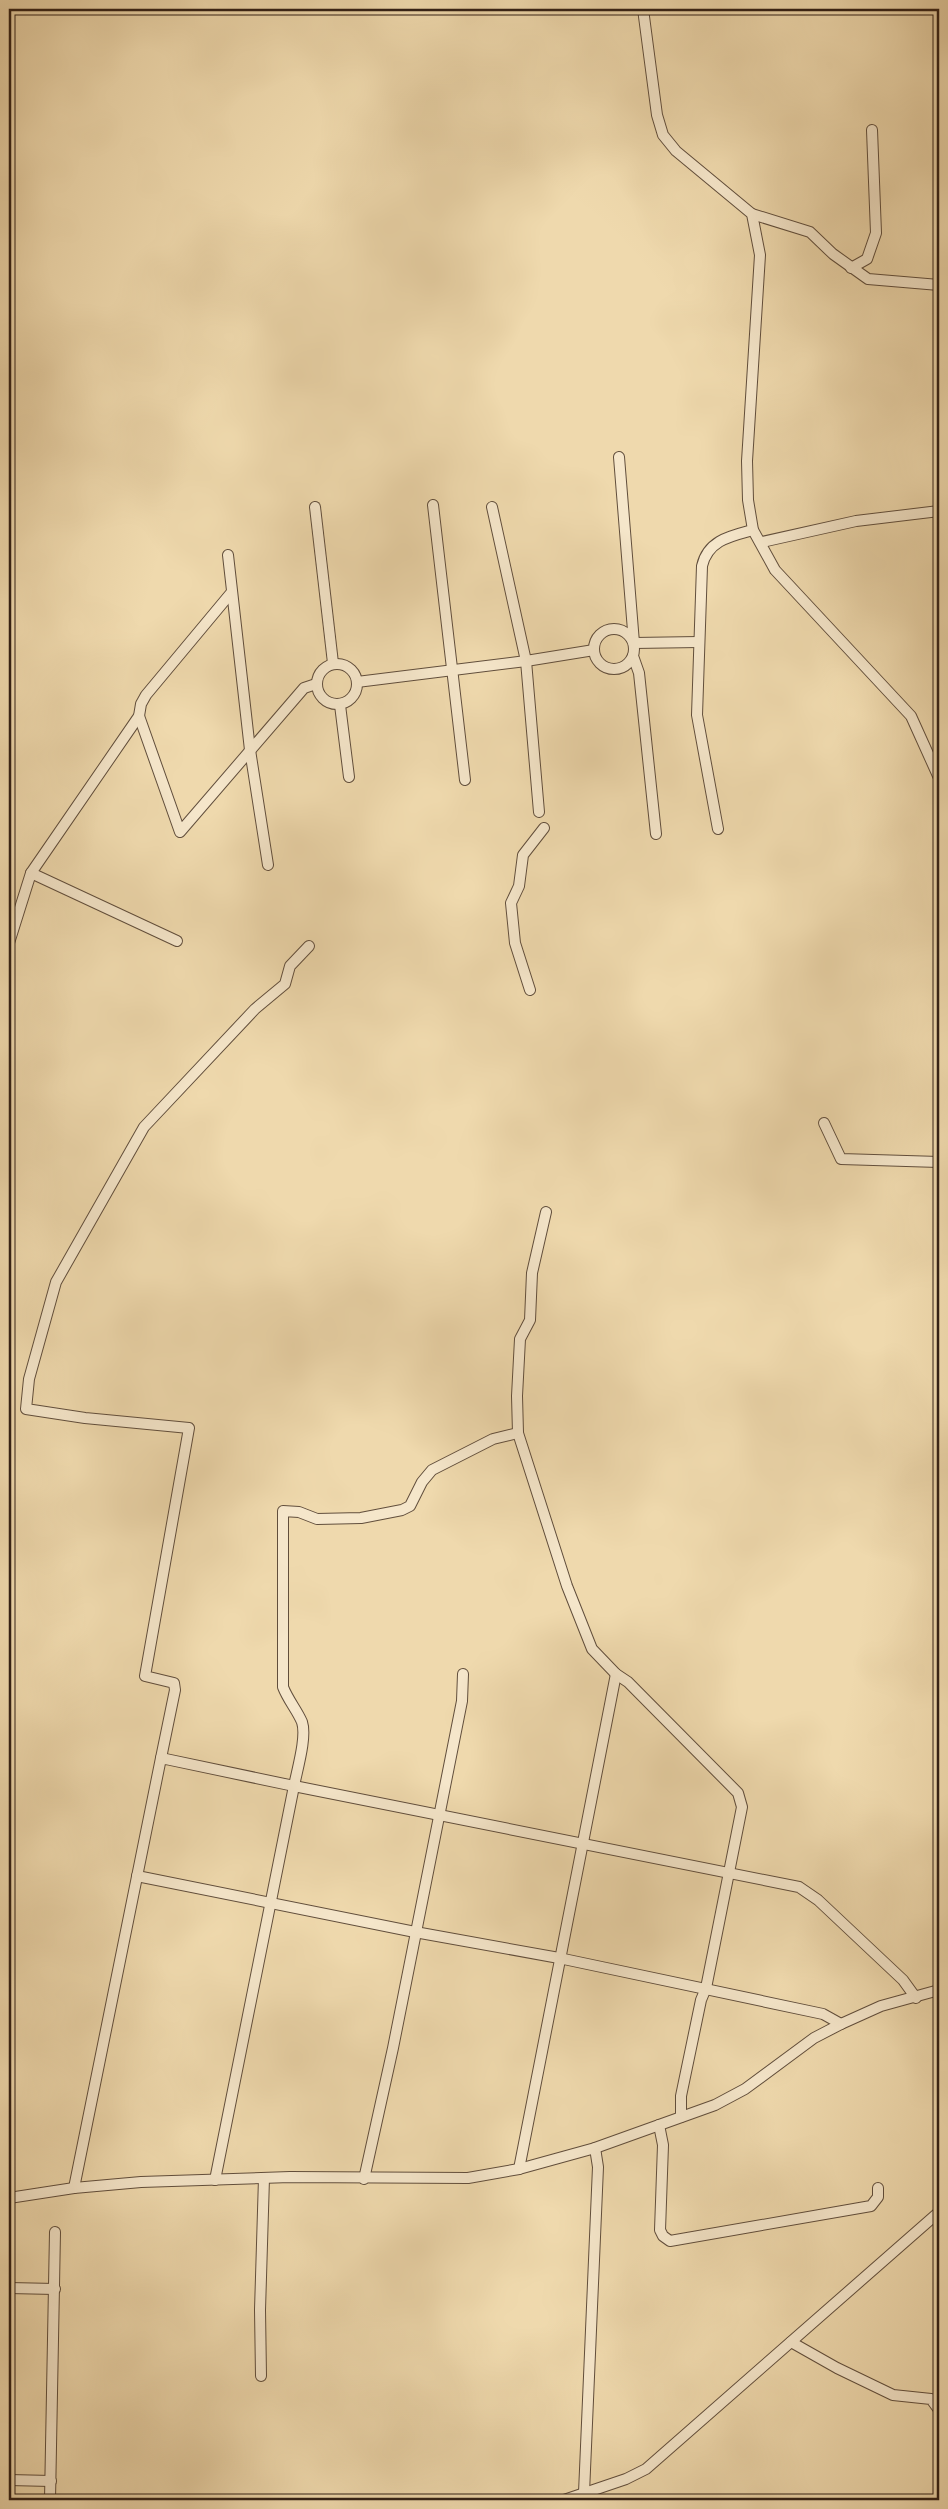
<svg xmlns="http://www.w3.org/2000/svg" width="948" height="2509" font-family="'Libre Bodoni',serif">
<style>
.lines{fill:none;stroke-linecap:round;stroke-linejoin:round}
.minor-casing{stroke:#614e3c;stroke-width:12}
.minor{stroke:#f5e6ca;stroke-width:10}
</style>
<rect width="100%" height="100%" fill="#efd9ad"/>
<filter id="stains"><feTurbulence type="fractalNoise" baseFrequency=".004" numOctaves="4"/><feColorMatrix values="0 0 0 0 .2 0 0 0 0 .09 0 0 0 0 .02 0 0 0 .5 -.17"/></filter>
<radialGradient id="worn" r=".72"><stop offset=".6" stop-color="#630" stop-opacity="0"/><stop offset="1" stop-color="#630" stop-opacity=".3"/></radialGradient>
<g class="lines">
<!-- minor casing -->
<g class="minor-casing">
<g id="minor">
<polyline points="643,9 657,115 663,135 676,151 752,214 760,255 747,461 748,500 753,530 775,570 911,716 939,778"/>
<polyline points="752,214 810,232 833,254 868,279 939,285"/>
<polyline points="851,268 867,259 876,233 872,130"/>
<polyline points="619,457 634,643 699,642"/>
<polyline points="433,505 465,780"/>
<polyline points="315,507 333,663"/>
<polyline points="492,507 526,661 539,812"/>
<polyline points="762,542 856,521 939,511"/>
<polyline points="228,555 250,750 268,865"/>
<circle cx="614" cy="649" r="20"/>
<polyline points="633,656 639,673 656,834"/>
<circle cx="337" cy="684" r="20"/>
<polyline points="357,682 526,661 594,650"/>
<polyline points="340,705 349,777"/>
<polyline points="139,716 180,832 304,688 316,684"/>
<path d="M 718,829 L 697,715 L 702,566 C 708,540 731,536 753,530"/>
<polyline points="31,873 177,941"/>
<polyline points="9,943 31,873 139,716 141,704 146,695 231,593"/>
<polyline points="530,990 515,943 511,903 519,886 523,855 544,828"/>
<polyline points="824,1123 841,1159 939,1162"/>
<polyline points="546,1212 532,1273 530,1320 520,1339 517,1396 518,1433 567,1586 592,1649 616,1674 628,1682 738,1793 742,1807 706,1988 701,2000 681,2096 681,2117"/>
<polyline points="161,1758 175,1690 174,1683 145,1676 189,1428 85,1418 26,1409 29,1379 56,1282 144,1127 255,1009 285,984 290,966 309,946"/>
<polyline points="137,1876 415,1932 559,1958 823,2014 841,2024"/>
<polyline points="659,2125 663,2145 660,2230 663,2236 670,2241 871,2206 878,2197 878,2188"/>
<polyline points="519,2169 616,1674"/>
<polyline points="364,2179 393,2048 462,1701 463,1674"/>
<polyline points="215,2180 294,1786 799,1887 818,1900 903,1980 916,1998"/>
<path d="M 74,2188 L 161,1758 L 294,1786 C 297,1770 307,1737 302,1722 C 297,1710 288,1700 283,1687 L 283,1511 L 299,1512 L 317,1519 L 361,1518 L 402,1510 L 410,1506 L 422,1482 L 432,1470 L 493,1439 L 518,1433"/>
<polyline points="9,2198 74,2188 141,2182 290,2177 468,2178 519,2169 595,2148 715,2105 745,2089 814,2038 841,2024 881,2006 939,1990"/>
<polyline points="9,2288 55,2289"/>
<polyline points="791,2342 837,2368 893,2395 931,2399 939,2410"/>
<polyline points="261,2376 260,2310 264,2178"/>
<polyline points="9,2480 51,2481"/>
<polyline points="584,2493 598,2167 595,2148"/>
<polyline points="50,2500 55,2232"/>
<polyline points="564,2500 626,2479 646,2469 939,2212"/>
</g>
</g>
<!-- minor -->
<use href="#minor" class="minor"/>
</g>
<!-- margin -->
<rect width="948" height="2509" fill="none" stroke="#efd9ad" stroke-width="30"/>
<rect x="10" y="10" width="928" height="2489" fill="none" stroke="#322016" stroke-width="2.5"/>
<rect x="15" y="15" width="918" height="2479" fill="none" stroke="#322016"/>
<rect width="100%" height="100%" filter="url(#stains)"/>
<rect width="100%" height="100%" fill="url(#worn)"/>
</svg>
